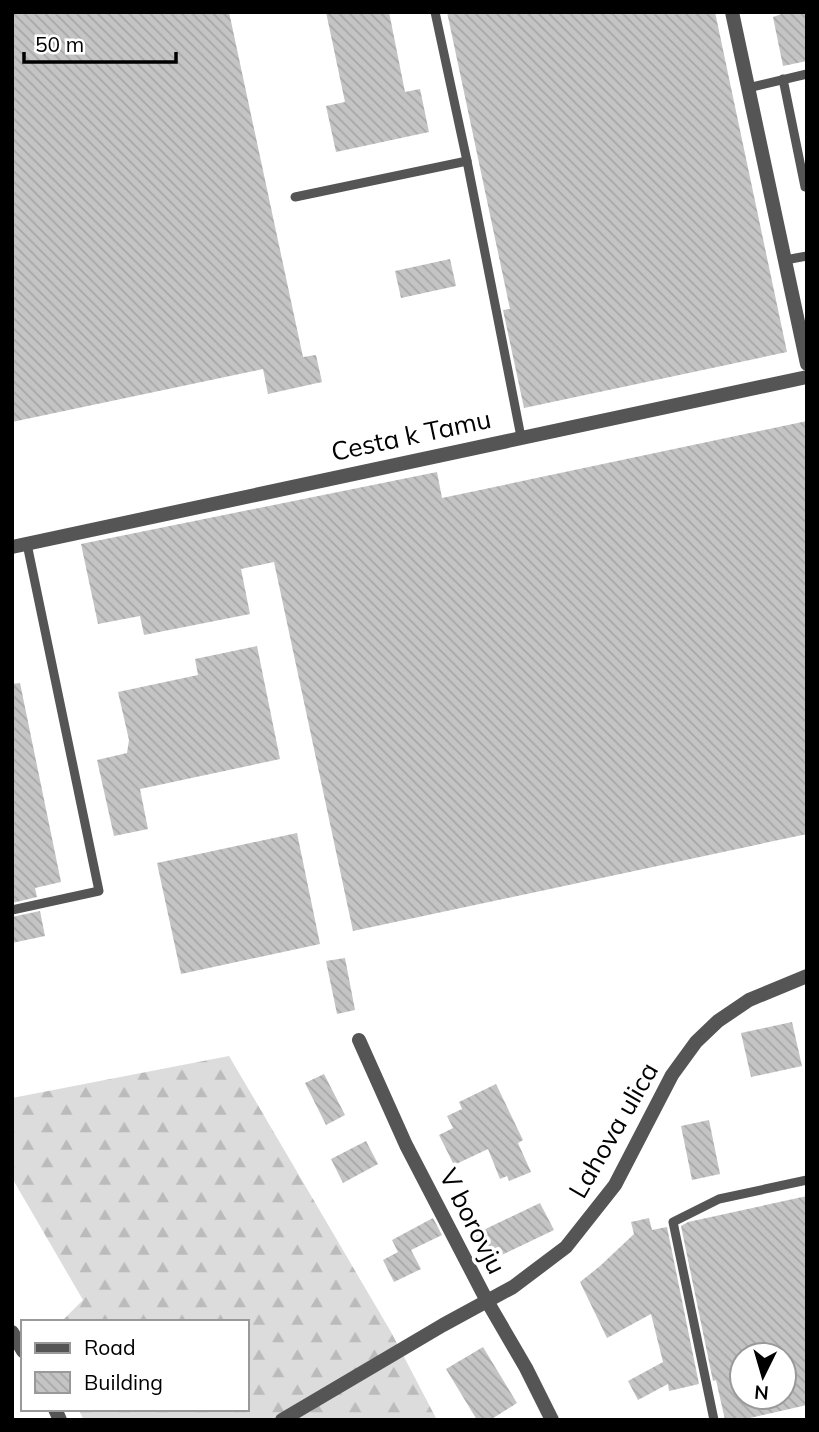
<svg xmlns="http://www.w3.org/2000/svg" width="819" height="1432" font-family="Mulish,sans-serif">
<style>
.forest{fill:url(#forest-firs)}
.building{fill:url(#building-back-hatch);fill-rule:evenodd}
.lines{fill:none;stroke-linecap:round;stroke-linejoin:round}
.service{stroke:#555;stroke-width:9}
.minor{stroke:#555;stroke-width:14}
.labels{text-anchor:middle;dominant-baseline:central;stroke-width:7;stroke-linejoin:round;paint-order:stroke}
.street-label{font-size:26px;fill:#000;stroke:#fff}
</style>
<defs>
<pattern id="forest-firs" width="22" height="20" patternUnits="userSpaceOnUse" patternTransform="scale(1.75)"><rect width="22" height="20" fill="#dcdcdc"/><path d="M5 1l3.5 6h-7zM16 11l3.5 6h-7z" fill="#bbb"/></pattern>
<pattern id="building-back-hatch" width="6" height="6" patternUnits="userSpaceOnUse" patternTransform="scale(1.75)"><rect width="6" height="6" fill="#c4c4c4"/><path d="M-1 5l2 2M0 0l6 6M5-1l2 2" fill="none" stroke="#a7a7a7"/></pattern>
</defs>
<rect width="100%" height="100%" fill="#fff"/>
<!-- forest -->
<polygon class="forest" points="229,1056 391,1332 437,1420 84,1420 78,1409 247,1409 247,1322 61,1322 83,1300 12,1178 12,1098"/>
<!-- building -->
<g class="building">
<polygon points="12,12 229,12 303,357 316,355 322,382 268,394 263,369 12,422"/>
<polygon points="326,12 389,12 405,92 420,89 429,132 336,152 326,106 345,102"/>
<polygon points="447,12 715,12 787,352 524,408 503,310 510,309"/>
<polygon points="787,12 807,12 807,61 783,66 773,17"/>
<polygon points="450,259 456,286 401,298 395,271"/>
<polygon points="807,421 807,834 353,931 274,562 241,569 250,614 144,635 140,616 98,624 81,544 437,472 442,498"/>
<polygon points="257,646 280,759 140,789 148,829 114,836 97,760 127,753 129,740 118,692 198,675 195,659"/>
<polygon points="20,683 61,882 35,888 37,897 12,903 12,684"/>
<polygon points="297,833 320,944 181,974 157,863"/>
<polygon points="40,911 45,936 12,943 12,917"/>
<polygon points="345,958 355,1010 337,1014 326,961"/>
<polygon points="792,1022 802,1066 751,1077 741,1033"/>
<polygon points="324,1074 345,1115 326,1125 305,1083"/>
<polygon points="496,1084 523,1140 518,1143 531,1172 509,1181 507,1176 500,1179 488,1149 454,1165 439,1135 453,1128 447,1116 462,1109 459,1102"/>
<polygon points="709,1120 720,1174 692,1180 681,1126"/>
<polygon points="366,1141 378,1164 343,1183 331,1159"/>
<path d="M 807,1196 L 807,1405 L 741,1420 L 725,1420 L 716,1380 L 713,1381 L 681,1226 L 688,1222 ZM 742,1355 L 784,1355 L 784,1397 L 742,1397 Z"/>
<polygon points="540,1203 554,1230 487,1262 473,1235"/>
<polygon points="433,1218 442,1235 411,1250 421,1269 394,1282 383,1260 398,1252 392,1240"/>
<polygon points="649,1218 652,1230 667,1227 699,1384 669,1391 668,1384 638,1400 628,1381 663,1362 651,1314 607,1338 580,1282 600,1266 634,1234 631,1222"/>
<polygon points="483,1347 517,1403 490,1420 477,1420 446,1369"/>
</g>
<g class="lines">
<!-- service -->
<g class="service">
<polyline points="435,12 467,161 521,437"/>
<polyline points="783,79 805,187"/>
<polyline points="748,88 807,74"/>
<polyline points="295,197 467,161"/>
<polyline points="785,260 807,256"/>
<polyline points="12,910 99,891 27,544"/>
<polyline points="714,1420 673,1222 719,1199 807,1180"/>
</g>
<!-- minor -->
<g class="minor">
<polyline points="732,12 807,364"/>
<polyline points="12,547 807,377"/>
<polyline points="359,1040 406,1145 487,1301 526,1368 552,1420"/>
<polyline points="12,1332 23,1351"/>
<polyline points="55,1409 60,1420"/>
<polyline points="282,1420 443,1325 513,1287 566,1247 615,1185 672,1075 696,1042 718,1021 749,1000 807,976"/>
</g>
</g>
<g class="labels">
<!-- street labels -->
<g class="street-label">
<text transform="translate(411 435) rotate(-12)">Cesta k Tamu</text>
<text transform="translate(613 1130) rotate(-60)">Lahova ulica</text>
<text transform="translate(473 1221) rotate(63)">V borovju</text>
</g>
</g>
<!-- border -->
<rect width="819" height="1432" fill="none" stroke="#000000" stroke-width="28"/>
<!-- legend -->
<rect x="21" y="1320" width="228" height="91" fill="#ffffff" stroke="#999999" stroke-width="2"/>
<rect x="35" y="1343" width="35" height="10" fill="#555555" stroke="#999999" stroke-width="2"/>
<text x="84" y="1355" font-size="21" fill="#000000">Road</text>
<rect x="35" y="1372" width="35" height="21" fill="url(#building-back-hatch)" stroke="#999999" stroke-width="2"/>
<text x="84" y="1390" font-size="21" fill="#000000">Building</text>
<!-- north arrow -->
<g transform="translate(763 1376) rotate(185)"><circle r="33" fill="#ffffff" stroke="#999999" stroke-width="2"/>
<path d="M0-5L12 26L0 18L-12 26Z" fill="#000000"/>
<text y="-10" font-size="19" font-weight="bold" text-anchor="middle" fill="#000000">N</text>
</g>
<!-- scale -->
<path d="M24 52v10h152v-10" fill="none" stroke="#000000" stroke-width="3.5"/>
<text x="35" y="52" font-size="21" fill="#000000" stroke="#ffffff" stroke-width="5" paint-order="stroke">50 m</text>
</svg>
